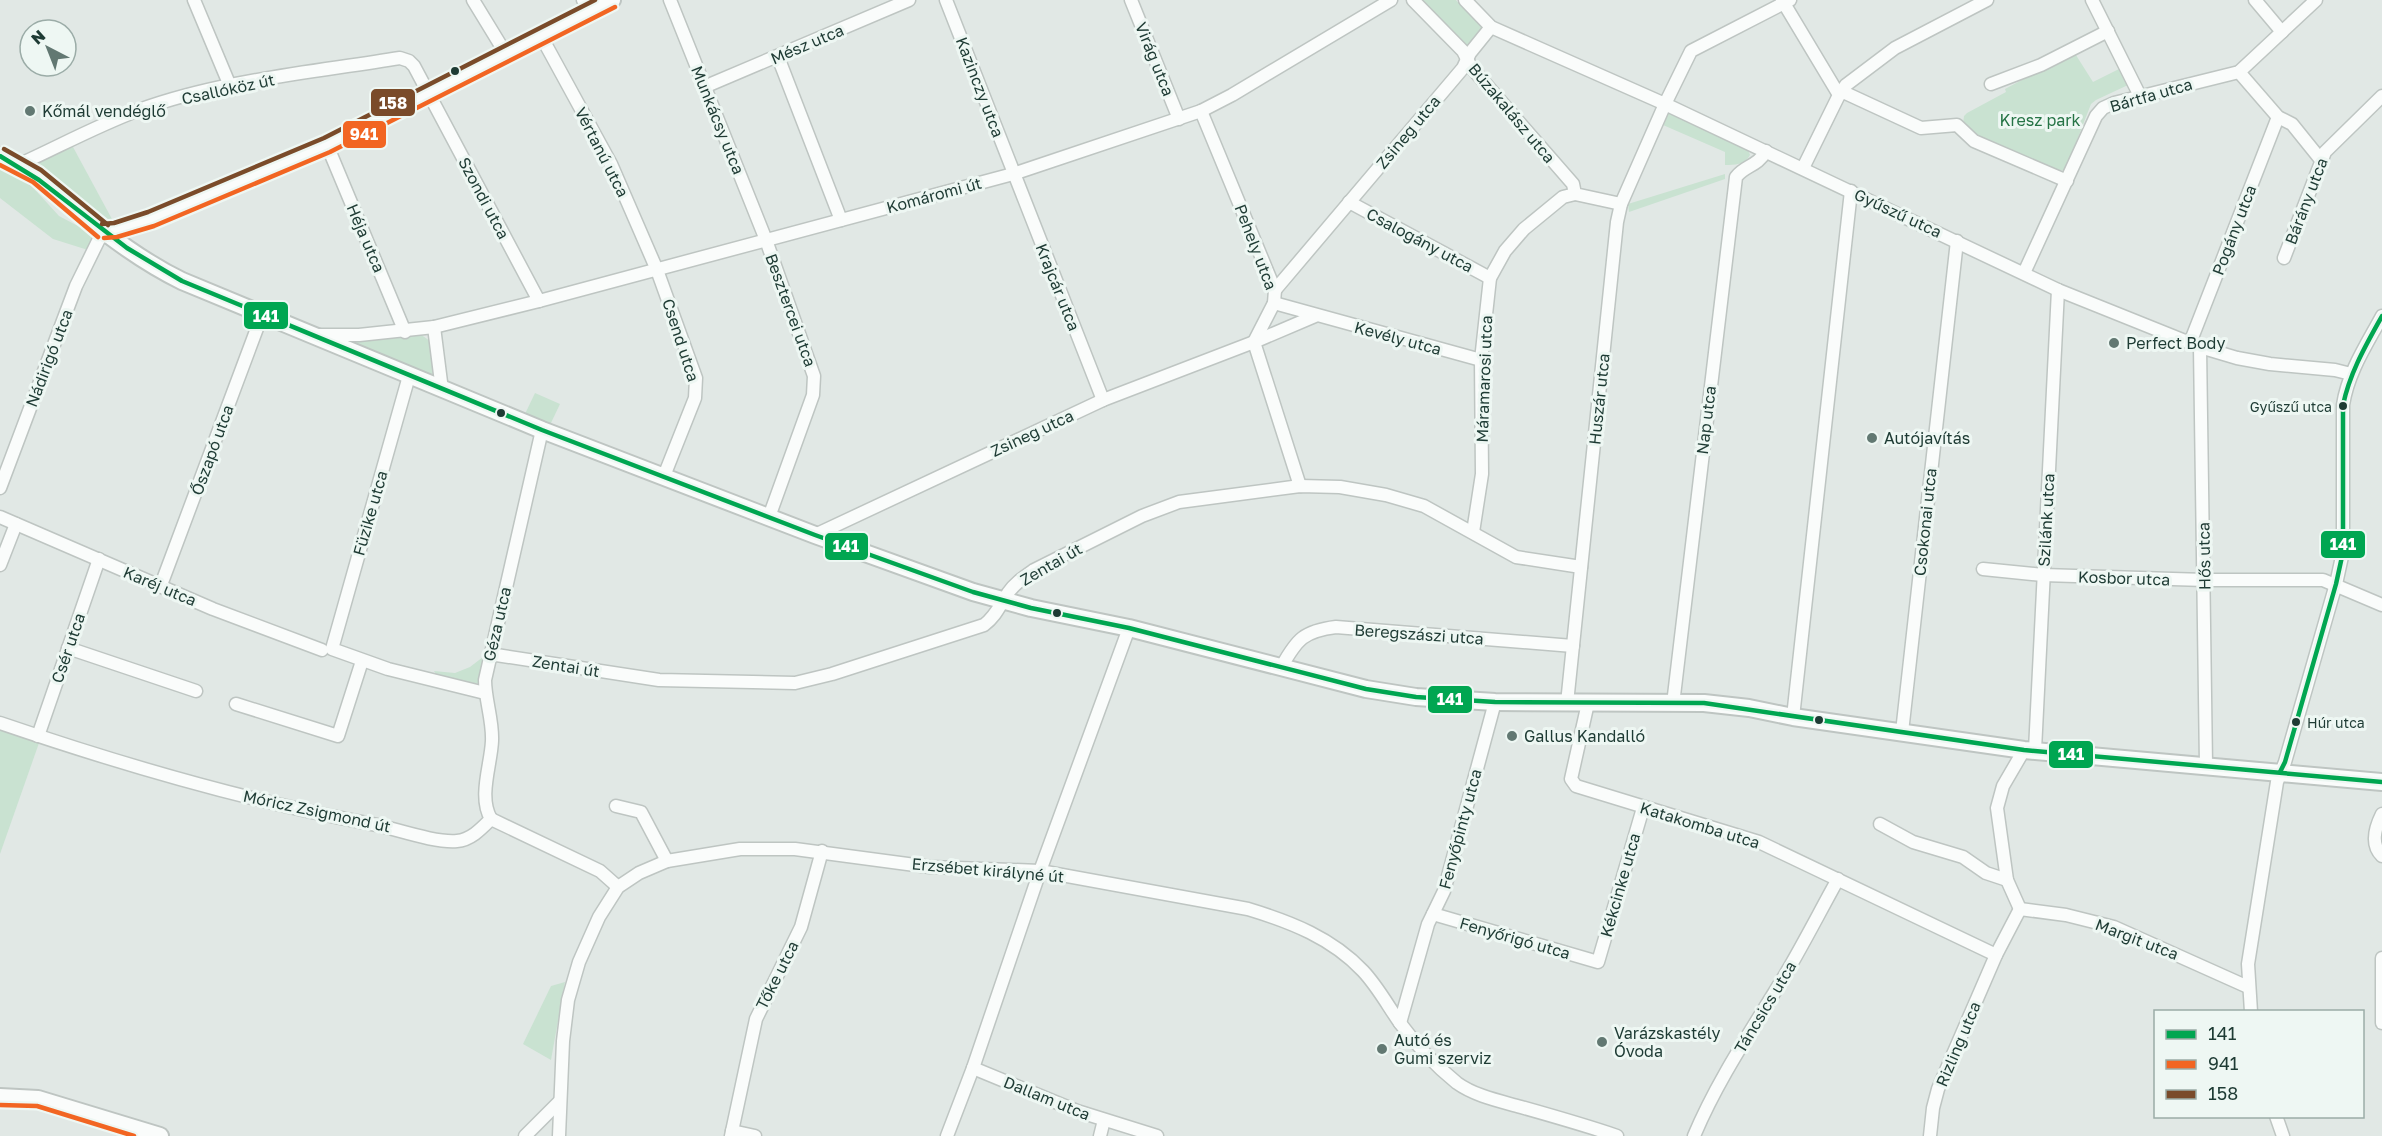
<svg xmlns="http://www.w3.org/2000/svg" width="2382" height="1136" font-family="'Golos Text',sans-serif">
<style>
.green{fill:#c9e2d1}
.lines{fill:none;stroke-linecap:round;stroke-linejoin:round}
.minor-casing{stroke:#bec5c2;stroke-width:15}
.tertiary-casing{stroke:#bec5c2;stroke-width:20}
.minor{stroke:#fafcfb;stroke-width:12}
.tertiary{stroke:#fafcfb;stroke-width:16}
.bus-1-casing{stroke:#eef7f3;stroke-width:9}
.bus-2-casing{stroke:#eef7f3;stroke-width:9}
.bus-3-casing{stroke:#eef7f3;stroke-width:9}
.bus-1{stroke:#00a651;stroke-width:4.5}
.bus-2{stroke:#f26522;stroke-width:4.5}
.bus-3{stroke:#7a4b2a;stroke-width:4.5}
.bus-dot{fill:#1e3b34;stroke:#eef7f3;stroke-width:2}
.poi-dot{fill:#627872;stroke:#eef7f3;stroke-width:2}
.labels{text-anchor:middle;dominant-baseline:central;stroke-width:6;stroke-linejoin:round;paint-order:stroke}
.bus-label{font-size:14px;fill:#1e3b34;stroke:#eef7f3;text-anchor:end}
.street-label{font-size:16px;fill:#1e3b34;stroke:#eef7f3}
.poi-label{font-size:16px;fill:#1e3b34;stroke:#eef7f3;text-anchor:start}
.park-label{font-size:16px;fill:#267446;stroke:#eef7f3}
.line-badge{stroke:#eef7f3;stroke-width:2}
.badge-label{font-size:16px;text-anchor:middle;font-weight:bold;fill:#fff}
</style>
<rect width="100%" height="100%" fill="#e1e8e5"/>
<!-- green -->
<g class="green">
<path d="M 1419,0 L 1456,0 C 1468,15 1501,31 1467,47 Z"/>
<path d="M 2074,52 L 2093,82 L 2119,69 L 2128,85 L 2096,100 L 2091,104 L 2065,171 C 2031,164 1987,149 1963,124 L 1964,116 L 1967,113 L 2006,92 L 2005,89 Z"/>
<path d="M 1668,113 L 1748,150 L 1750,155 C 1745,165 1734,165 1725,165 L 1725,152 L 1663,125 Z"/>
<polygon points="73,147 113,221 101,220 38,169 40,161"/>
<polygon points="0,169 28,182 59,216 93,234 88,250 53,239 0,198"/>
<polygon points="1725,174 1725,179 1629,212 1628,204"/>
<polygon points="420,334 430,341 434,381 348,341"/>
<polygon points="535,393 560,404 550,425 525,414"/>
<polygon points="483,657 479,684 437,676 434,671 455,673 470,667"/>
<polygon points="0,730 39,743 0,854"/>
<polygon points="565,982 551,1060 523,1044 551,986"/>
</g>
<g class="lines">
<!-- minor casing -->
<g class="minor-casing">
<g id="minor">
<polyline points="194,0 230,86"/>
<polyline points="473,0 506,54"/>
<polyline points="583,0 590,12"/>
<polyline points="670,0 766,240 814,376 813,395 769,517"/>
<polyline points="946,0 1103,400"/>
<polyline points="1131,0 1179,119"/>
<polyline points="1413,0 1463,51 1471,67 1573,184 1575,194 1621,204"/>
<polyline points="1465,0 1491,27 1665,104 2058,290 2200,347 2237,358 2270,364 2335,370 2351,374"/>
<polyline points="1782,0 1839,95"/>
<polyline points="2092,0 2140,96"/>
<polyline points="2255,0 2282,32"/>
<polyline points="541,36 611,164 657,270 696,378 695,398 664,476"/>
<polyline points="778,57 841,220"/>
<polyline points="2239,72 2278,117 2292,124 2321,160"/>
<polyline points="1991,84 2041,65 2108,31"/>
<polyline points="704,87 909,0"/>
<polyline points="1841,91 1921,128 1957,125 1974,141 2067,181"/>
<polyline points="1201,111 1275,290 1274,303 1254,342 1300,486"/>
<polyline points="327,145 405,332"/>
<path d="M 18,165 C 58,147 98,125 139,110 C 221,80 315,72 400,58 L 409,61 L 414,66 L 539,301"/>
<polyline points="1803,168 1839,95 1846,85 1895,48 1987,0"/>
<polyline points="1349,202 1490,278"/>
<polyline points="2284,258 2325,152 2382,96"/>
<polyline points="2024,273 2096,116 2103,108 2114,103 2239,72 2316,0"/>
<polyline points="1275,290 1463,68 1470,53 1491,27"/>
<polyline points="1274,303 1481,360"/>
<polyline points="434,327 442,390"/>
<polyline points="319,335 359,335 434,327 539,301 1013,174 1201,111 1232,95 1391,0"/>
<polyline points="2190,343 2278,117"/>
<polyline points="2200,347 2206,765"/>
<polyline points="409,376 332,649 388,669 485,693"/>
<polyline points="0,488 76,286 103,231"/>
<polyline points="0,517 213,609 322,650"/>
<polyline points="1473,532 1482,474 1481,360 1490,278 1505,251 1524,229 1563,197 1575,194"/>
<polyline points="815,535 1103,400 1254,342 1315,316"/>
<polyline points="0,565 16,524"/>
<polyline points="1983,569 2043,575 2205,580 2323,580 2382,605"/>
<polyline points="161,585 262,315"/>
<polyline points="68,648 196,691"/>
<path d="M 490,654 L 659,680 L 795,683 L 832,674 L 984,625 C 996,616 1000,605 1008,593 C 1015,583 1024,577 1034,570 L 1142,516 L 1179,502 L 1300,486 L 1340,487 L 1386,495 L 1424,506 L 1516,557 L 1581,567"/>
<path d="M 1282,666 C 1297,639 1304,631 1336,627 L 1573,646"/>
<polyline points="1567,703 1617,222 1621,204 1665,104 1691,51 1790,0"/>
<polyline points="1588,703 1571,779 1576,786 1759,842 1996,955"/>
<polyline points="236,704 338,736 362,661"/>
<path d="M 1673,704 L 1736,177 C 1745,165 1757,167 1766,151"/>
<polyline points="1793,717 1851,191"/>
<path d="M 0,723 C 123,765 249,802 377,825 C 399,830 436,843 457,841 C 471,840 482,828 491,819"/>
<polyline points="1902,732 1957,241"/>
<polyline points="38,736 99,559"/>
<polyline points="2035,750 2058,290"/>
<polyline points="616,806 641,812 667,861"/>
<path d="M 2382,814 C 2375,828 2370,844 2382,856"/>
<path d="M 491,819 C 478,797 491,765 492,741 C 493,720 485,700 485,680 L 542,430"/>
<polyline points="491,819 600,871 618,887"/>
<polyline points="1880,824 1913,842 1963,857 1986,873 2007,880"/>
<polyline points="2020,909 2066,915 2114,927 2248,987"/>
<polyline points="2020,909 2007,880 1997,808 2003,786 2024,750"/>
<polyline points="1433,914 1598,962 1643,808"/>
<polyline points="2382,958 2382,1023"/>
<path d="M 2251,1012 L 2248,964 L 2277,782 L 2285,762 L 2336,584 L 2343,552 L 2343,405 C 2348,372 2367,344 2382,316"/>
<polyline points="1400,1023 1428,924 1444,891 1495,702"/>
<polyline points="973,1068 1077,1111 1157,1136"/>
<polyline points="2276,1116 2283,1136"/>
<polyline points="732,1131 755,1136"/>
<polyline points="525,1136 560,1101"/>
<path d="M 559,1136 L 563,1041 L 568,1000 L 579,962 L 599,917 L 618,887 L 639,873 L 667,861 L 740,849 L 795,849 L 930,867 L 1040,871 L 1248,909 C 1291,922 1332,938 1363,971 C 1378,987 1388,1006 1400,1023 C 1416,1045 1436,1066 1457,1083 C 1475,1096 1500,1101 1521,1107 C 1553,1116 1585,1125 1617,1136"/>
<polyline points="731,1136 756,1019 801,927 822,851"/>
<polyline points="947,1136 973,1068 1040,871 1129,628"/>
<polyline points="1100,1136 1104,1120"/>
<path d="M 1694,1136 C 1717,1081 1751,1031 1782,980 C 1802,947 1819,913 1838,879"/>
<polyline points="1930,1136 1933,1108 1938,1089 1996,955 2020,909"/>
</g>
</g>
<!-- tertiary casing -->
<g class="tertiary-casing">
<g id="tertiary">
<path d="M 0,156 C 30,171 50,188 75,209 C 109,236 143,262 182,281 L 542,430 L 815,535 L 973,592 L 1031,608 L 1129,628 L 1366,689 L 1416,697 L 1495,702 L 1704,703 L 1749,708 L 1793,717 L 2024,750 L 2382,782"/>
<polyline points="103,231 115,230 151,219 327,145 612,0"/>
<polyline points="0,1097 38,1099 160,1136"/>
</g>
</g>
<!-- minor -->
<use href="#minor" class="minor"/>
<!-- tertiary -->
<use href="#tertiary" class="tertiary"/>
<!-- bus-1 casing -->
<g class="bus-1-casing">
<g id="bus-1">
<polyline points="0,156 39,180 127,248 182,281 542,430 815,535 973,592 1031,608 1129,628 1366,689 1416,697 1495,702 1704,703 2024,750 2382,782"/>
<path d="M 2280,772 L 2285,762 L 2336,584 L 2343,552 L 2343,405 C 2350,372 2366,345 2382,316"/>
</g>
</g>
<!-- bus-2 casing -->
<g class="bus-2-casing">
<g id="bus-2">
<polyline points="0,165 33,182 98,237"/>
<polyline points="104,238 117,237 154,226 330,152 615,7"/>
<polyline points="0,1105 37,1106 134,1136"/>
</g>
</g>
<!-- bus-3 casing -->
<g class="bus-3-casing">
<g id="bus-3">
<polyline points="4,149 41,170 108,225"/>
<polyline points="102,224 114,223 148,212 324,138 595,0"/>
</g>
</g>
<!-- bus-1 -->
<use href="#bus-1" class="bus-1"/>
<!-- bus-2 -->
<use href="#bus-2" class="bus-2"/>
<!-- bus-3 -->
<use href="#bus-3" class="bus-3"/>
</g>
<!-- markers -->
<g class="bus-dot">
<circle cx="455" cy="71" r="5"/>
<circle cx="2343" cy="406" r="5"/>
<circle cx="501" cy="413" r="5"/>
<circle cx="1057" cy="613" r="5"/>
<circle cx="1819" cy="720" r="5"/>
<circle cx="2296" cy="722" r="5"/>
</g>
<g class="poi-dot">
<circle cx="30" cy="111" r="6"/>
<circle cx="2114" cy="343" r="6"/>
<circle cx="1872" cy="438" r="6"/>
<circle cx="1512" cy="736" r="6"/>
<circle cx="1602" cy="1042" r="6"/>
<circle cx="1382" cy="1049" r="6"/>
</g>
<g class="labels">
<!-- bus labels -->
<g class="bus-label">
<text x="2332" y="406">Gyűszű utca</text>
<text x="2307" y="722" text-anchor="start">Húr utca</text>
</g>
<!-- street labels -->
<g class="street-label">
<text transform="translate(807 44) rotate(-23)">Mész utca</text>
<text transform="translate(1155 59) rotate(68)">Virág utca</text>
<text transform="translate(980 87) rotate(69)">Kazinczy utca</text>
<text transform="translate(228 89) rotate(-12)">Csallóköz út</text>
<text transform="translate(2151 95) rotate(-16)">Bártfa utca</text>
<text transform="translate(1512 113) rotate(50)">Búzakalász utca</text>
<text transform="translate(718 120) rotate(68)">Munkácsy utca</text>
<text transform="translate(1408 132) rotate(-50)">Zsineg utca</text>
<text transform="translate(602 152) rotate(63)">Vértanú utca</text>
<text transform="translate(934 195) rotate(-15)">Komáromi út</text>
<text transform="translate(484 198) rotate(62)">Szondi utca</text>
<text transform="translate(2306 201) rotate(-69)">Bárány utca</text>
<text transform="translate(1898 213) rotate(25)">Gyűszű utca</text>
<text transform="translate(2234 230) rotate(-69)">Pogány utca</text>
<text transform="translate(366 238) rotate(67)">Héja utca</text>
<text transform="translate(1420 240) rotate(28)">Csalogány utca</text>
<text transform="translate(1256 247) rotate(69)">Pehely utca</text>
<text transform="translate(1058 287) rotate(68)">Krajcár utca</text>
<text transform="translate(791 310) rotate(70)">Besztercei utca</text>
<text transform="translate(1398 338) rotate(15)">Kevély utca</text>
<text transform="translate(681 340) rotate(72)">Csend utca</text>
<text transform="translate(49 358) rotate(-69)">Nádirigó utca</text>
<text transform="translate(1484 379) rotate(-88)">Máramarosi utca</text>
<text transform="translate(1599 399) rotate(-84)">Huszár utca</text>
<text transform="translate(1706 420) rotate(-83)">Nap utca</text>
<text transform="translate(1032 433) rotate(-25)">Zsineg utca</text>
<text transform="translate(212 450) rotate(-70)">Őszapó utca</text>
<text transform="translate(370 513) rotate(-74)">Füzike utca</text>
<text transform="translate(2046 520) rotate(-87)">Szilánk utca</text>
<text transform="translate(1925 522) rotate(-84)">Csokonai utca</text>
<text transform="translate(2204 556) rotate(-91)">Hős utca</text>
<text transform="translate(1051 564) rotate(-30)">Zentai út</text>
<text transform="translate(2124 578) rotate(2)">Kosbor utca</text>
<text transform="translate(160 586) rotate(23)">Karéj utca</text>
<text transform="translate(497 624) rotate(-77)">Géza utca</text>
<text transform="translate(1419 634) rotate(4)">Beregszászi utca</text>
<text transform="translate(68 648) rotate(-71)">Csér utca</text>
<text transform="translate(566 666) rotate(9)">Zentai út</text>
<text transform="translate(317 811) rotate(12)">Móricz Zsigmond út</text>
<text transform="translate(1700 825) rotate(17)">Katakomba utca</text>
<text transform="translate(1460 829) rotate(-75)">Fenyőpinty utca</text>
<text transform="translate(988 870) rotate(5)">Erzsébet királyné út</text>
<text transform="translate(1620 885) rotate(-74)">Kékcinke utca</text>
<text transform="translate(1515 938) rotate(16)">Fenyőrigó utca</text>
<text transform="translate(2137 939) rotate(21)">Margit utca</text>
<text transform="translate(777 975) rotate(-63)">Tőke utca</text>
<text transform="translate(1765 1007) rotate(-59)">Táncsics utca</text>
<text transform="translate(1958 1044) rotate(-67)">Rizling utca</text>
<text transform="translate(1047 1098) rotate(22)">Dallam utca</text>
</g>
<!-- poi labels -->
<g class="poi-label">
<text x="42" y="111">Kőmál vendéglő</text>
<text x="2126" y="343">Perfect Body</text>
<text x="1884" y="438">Autójavítás</text>
<text x="1524" y="736">Gallus Kandalló</text>
<text x="1614" y="1033">Varázskastély<tspan x="1614" dy="18">Óvoda</tspan></text>
<text x="1394" y="1040">Autó és<tspan x="1394" dy="18">Gumi szerviz</tspan></text>
</g>
<!-- park labels -->
<g class="park-label">
<text x="2040" y="120">Kresz park</text>
</g>
</g>
<g class="line-badge">
<rect x="370" y="88" width="46" height="29" rx="6" fill="#7a4b2a"/>
<rect x="342" y="120" width="45" height="29" rx="6" fill="#f26522"/>
<rect x="243" y="301" width="46" height="29" rx="6" fill="#00a651"/>
<rect x="2320" y="530" width="46" height="29" rx="6" fill="#00a651"/>
<rect x="824" y="532" width="45" height="29" rx="6" fill="#00a651"/>
<rect x="1427" y="685" width="46" height="29" rx="6" fill="#00a651"/>
<rect x="2048" y="740" width="46" height="29" rx="6" fill="#00a651"/>
</g>
<g class="badge-label">
<text x="393" y="109">158</text>
<text x="364" y="140">941</text>
<text x="266" y="322">141</text>
<text x="2343" y="550">141</text>
<text x="846" y="552">141</text>
<text x="1450" y="705">141</text>
<text x="2071" y="760">141</text>
</g>
<!-- legend -->
<rect x="2154" y="1010" width="210" height="108" fill="#eef7f3" stroke="#9baca7" stroke-width="1.5"/>
<rect x="2166" y="1030" width="30" height="9" fill="#00a651" stroke="#9baca7" stroke-width="1.5"/>
<text x="2208" y="1040" font-size="18" fill="#1e3b34">141</text>
<rect x="2166" y="1060" width="30" height="9" fill="#f26522" stroke="#9baca7" stroke-width="1.5"/>
<text x="2208" y="1070" font-size="18" fill="#1e3b34">941</text>
<rect x="2166" y="1090" width="30" height="9" fill="#7a4b2a" stroke="#9baca7" stroke-width="1.5"/>
<text x="2208" y="1100" font-size="18" fill="#1e3b34">158</text>
<!-- north arrow -->
<g transform="translate(48 48) rotate(318)"><circle r="28" fill="#eef7f3" stroke="#9baca7" stroke-width="1.5"/>
<path d="M0-4.5L10 22L0 15L-10 22Z" fill="#627872"/>
<text y="-9" font-size="16" font-weight="bold" text-anchor="middle" fill="#1e3b34">N</text>
</g>
</svg>
